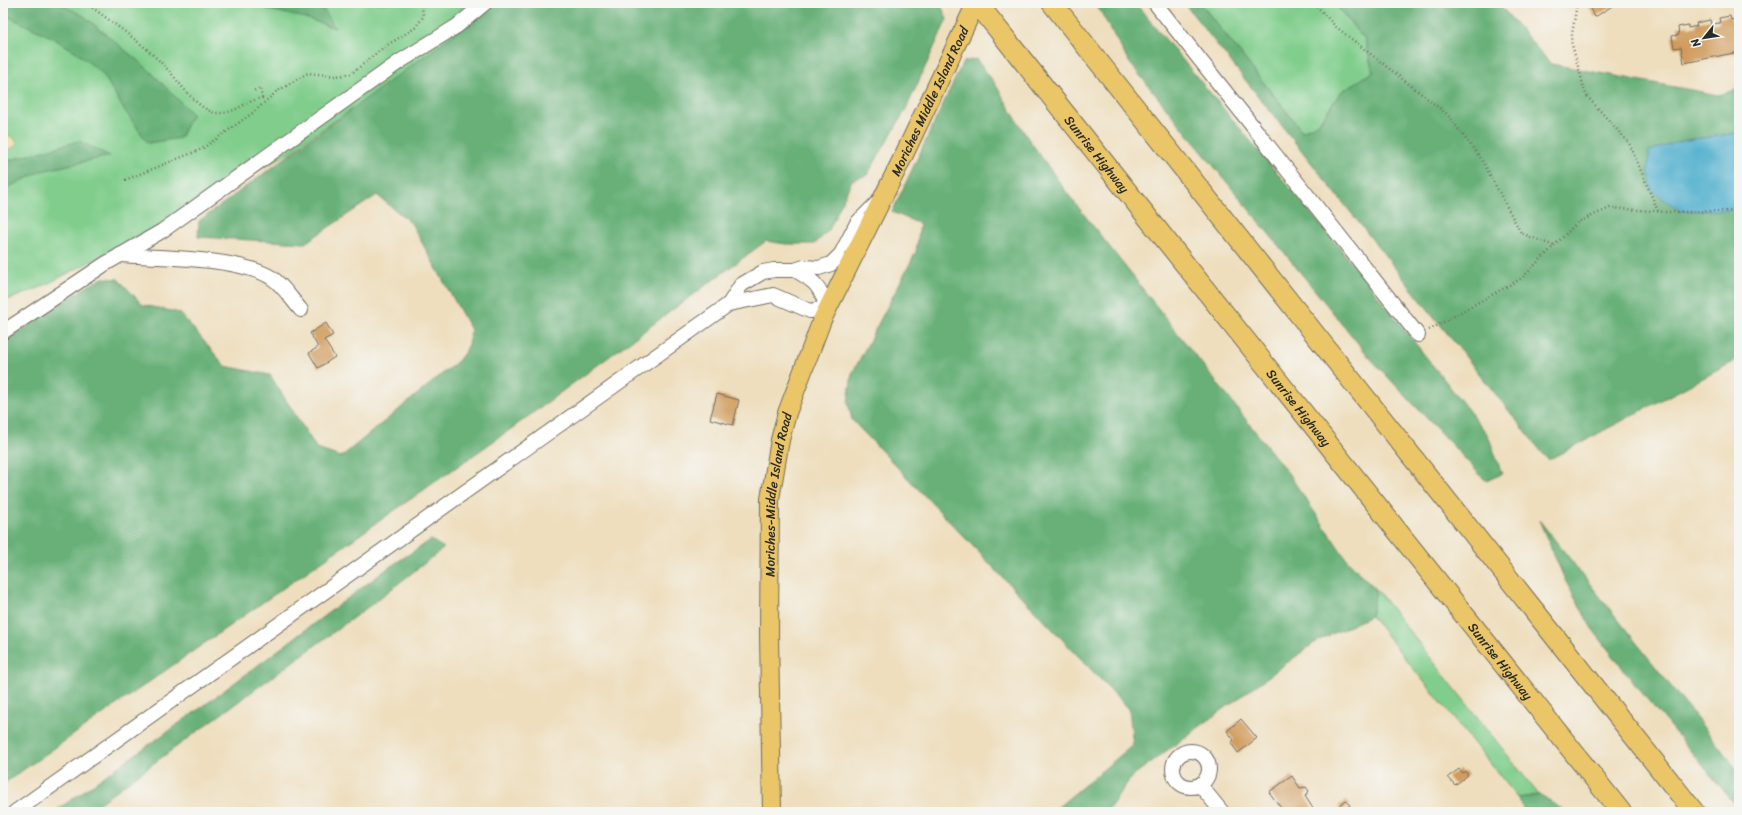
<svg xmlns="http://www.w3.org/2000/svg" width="1742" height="815" font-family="Sriracha,sans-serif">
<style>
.green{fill:#80cd8c;stroke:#567c5c}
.forest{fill:#68b078;stroke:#4a6e52}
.sand{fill:#eeda9e;stroke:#8c8264}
.water{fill:#4fafce;stroke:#3d6d7c}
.building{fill:#d09b5b}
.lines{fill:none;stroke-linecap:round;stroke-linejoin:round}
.minor-casing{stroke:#6f6a5e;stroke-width:16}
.major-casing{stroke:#6f6a5e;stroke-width:20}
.highway-casing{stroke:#6f6a5e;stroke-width:22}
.path{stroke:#6f6a5e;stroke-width:2.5;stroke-dasharray:1 3;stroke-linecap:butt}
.minor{stroke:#fff;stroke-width:14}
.major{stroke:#eac669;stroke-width:18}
.highway{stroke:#eac669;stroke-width:20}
.labels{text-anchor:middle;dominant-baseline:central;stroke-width:3;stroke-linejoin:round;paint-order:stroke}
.street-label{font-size:13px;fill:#2b2b2b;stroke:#f6f6f2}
</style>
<rect width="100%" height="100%" fill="#f6f6f2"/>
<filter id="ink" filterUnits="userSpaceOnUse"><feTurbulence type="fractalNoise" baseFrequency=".025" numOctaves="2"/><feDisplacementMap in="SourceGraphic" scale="8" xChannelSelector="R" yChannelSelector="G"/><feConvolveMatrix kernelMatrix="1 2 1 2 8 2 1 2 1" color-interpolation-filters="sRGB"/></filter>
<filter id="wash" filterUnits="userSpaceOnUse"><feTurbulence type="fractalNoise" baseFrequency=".012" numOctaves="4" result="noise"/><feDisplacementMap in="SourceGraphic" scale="16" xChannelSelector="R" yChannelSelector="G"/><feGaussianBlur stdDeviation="0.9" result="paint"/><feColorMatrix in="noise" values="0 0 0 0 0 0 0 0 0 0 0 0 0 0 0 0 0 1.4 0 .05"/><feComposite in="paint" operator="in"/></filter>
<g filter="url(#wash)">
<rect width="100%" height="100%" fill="#eedebe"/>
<!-- green -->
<g class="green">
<polygon points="3,3 462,3 466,29 405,89 335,120 289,153 158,227 41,287 3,302"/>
<polygon points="1200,3 1334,3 1365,40 1373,72 1341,92 1318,124 1302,131"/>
<polygon points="1376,589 1539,795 1518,798 1371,616"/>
</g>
<!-- forest -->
<g class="forest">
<polygon points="3,3 58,3 84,16 149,70 192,114 180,138 148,143 123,108 103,74 75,51 51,37 3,14"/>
<polygon points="258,3 302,3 325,11 335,28 305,18 266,9"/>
<polygon points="494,3 940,3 947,19 905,111 867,175 852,180 829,230 815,244 786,244 766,241 511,429 3,784 3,342 86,287 103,278 118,279 143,305 180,313 225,366 270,375 317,449 341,457 458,361 467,349 471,330 411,223 377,195 305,243 198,237 199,221 438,46"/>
<polygon points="1093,3 1135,3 1335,242 1488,435 1502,474 1486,481 1370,358 1129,62 1098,7"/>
<polygon points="1184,3 1200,3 1302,131 1318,124 1341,92 1373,72 1365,40 1334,3 1498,3 1551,64 1718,95 1739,89 1739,133 1686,140 1681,211 1739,210 1739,359 1548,460"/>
<polygon points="976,59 994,82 1025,134 1067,193 1288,473 1347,560 1376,589 1371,616 1317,641 1132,776 1107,812 1052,812 1133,745 1129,709 852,420 848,402 852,374 916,252 920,224 892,212 963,62"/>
<polygon points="79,141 110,156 41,171 3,190 3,162"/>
<polygon points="1539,520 1739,772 1739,809 1637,687 1591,627 1565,580"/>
<polygon points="431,540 444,548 372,604 87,812 54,812 202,707 391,566"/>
<polygon points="1539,795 1567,812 1525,812 1518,798"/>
</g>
<!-- sand -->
<polygon class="sand" points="3,132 15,139 17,145 3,153"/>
<!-- water -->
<polygon class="water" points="1739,133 1739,210 1681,211 1652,191 1648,170 1649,151 1686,140"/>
<g id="blocks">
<!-- building -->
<g class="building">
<polygon points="1589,3 1617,3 1595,17 1587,4"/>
<polygon points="1730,16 1731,20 1739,18 1739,52 1684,63 1681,47 1674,48 1672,36 1679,35 1678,27 1688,25 1688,28 1697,26 1696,23 1710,20 1711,24 1720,23 1719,18"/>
<polygon points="326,323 333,335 324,340 335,357 318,368 309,353 318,347 310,333"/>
<polygon points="717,394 739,400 733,425 710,419"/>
<polygon points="1241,719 1257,738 1238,753 1231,743 1234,740 1227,731"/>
<polygon points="1459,769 1463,773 1465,771 1468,775 1455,785 1448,777"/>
<polygon points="1292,776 1300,788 1306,787 1309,791 1305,796 1314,810 1312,812 1284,812 1269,792"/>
<polygon points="1346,800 1350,805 1342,811 1338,806"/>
</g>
</g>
</g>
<g filter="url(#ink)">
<use href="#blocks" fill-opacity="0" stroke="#6f6a5e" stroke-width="1"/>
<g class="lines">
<!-- minor casing -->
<g class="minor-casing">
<g id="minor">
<polyline points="1155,3 1418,335"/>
<path d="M 120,255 C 161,258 239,257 272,278 C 283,285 292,300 301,310"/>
<polyline points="729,304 741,285 763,272 774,270 795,270 804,267 819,268 831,264 841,254 857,223 876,204"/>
<polyline points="3,332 105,264 162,231 399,62 457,26 485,3"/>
<circle cx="1191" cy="769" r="18"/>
<polyline points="1200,785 1222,812"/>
<path d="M 15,812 L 729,304 L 773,295 L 810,311 L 827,308 C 820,286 815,281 795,270"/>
</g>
</g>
<!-- major casing -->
<g class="major-casing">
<g id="major">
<path id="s1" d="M 772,812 L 769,634 L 770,499 L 780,440 L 787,413 L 822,320 L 901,161 L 976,3"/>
</g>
</g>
<!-- highway casing -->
<g class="highway-casing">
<g id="highway">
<path id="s2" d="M 977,3 L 1621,812"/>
<polyline points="1052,3 1694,812"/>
</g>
</g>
<!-- path -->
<g class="path">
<path d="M 86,3 C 114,24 146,45 169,71 C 181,84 200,114 220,113 C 236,113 247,100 262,98 L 260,88 L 253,91"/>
<polyline points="1314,3 1335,26 1447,114 1482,160 1521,233 1554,246"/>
<polyline points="1577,3 1571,41 1586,95 1629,143 1658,211"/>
<polyline points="125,180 202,149 254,112 276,92 308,73 336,76 351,74 384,47 415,28 423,17 422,3"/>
<polyline points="1429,330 1522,278 1578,222 1610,208 1667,212 1739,211"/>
</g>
<!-- minor -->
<use href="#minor" class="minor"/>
<!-- major -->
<use href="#major" class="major"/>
<!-- highway -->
<use href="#highway" class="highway"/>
</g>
</g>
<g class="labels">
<!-- street labels -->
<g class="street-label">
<text stroke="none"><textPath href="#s1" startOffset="744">Moriches Middle Island Road</textPath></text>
<text stroke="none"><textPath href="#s2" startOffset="193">Sunrise Highway</textPath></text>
<text stroke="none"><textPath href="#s2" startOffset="517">Sunrise Highway</textPath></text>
<text stroke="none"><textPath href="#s1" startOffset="318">Moriches-Middle Island Road</textPath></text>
<text stroke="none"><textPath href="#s2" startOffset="841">Sunrise Highway</textPath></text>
</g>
</g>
<!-- margin -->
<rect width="1742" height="815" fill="none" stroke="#f6f6f2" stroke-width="16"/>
<!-- north arrow -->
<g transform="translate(1704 38) rotate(240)" stroke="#f6f6f2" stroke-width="3" paint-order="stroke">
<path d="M0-3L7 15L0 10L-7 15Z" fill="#2b2b2b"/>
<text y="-6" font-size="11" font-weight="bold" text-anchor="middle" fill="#2b2b2b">N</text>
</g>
</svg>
